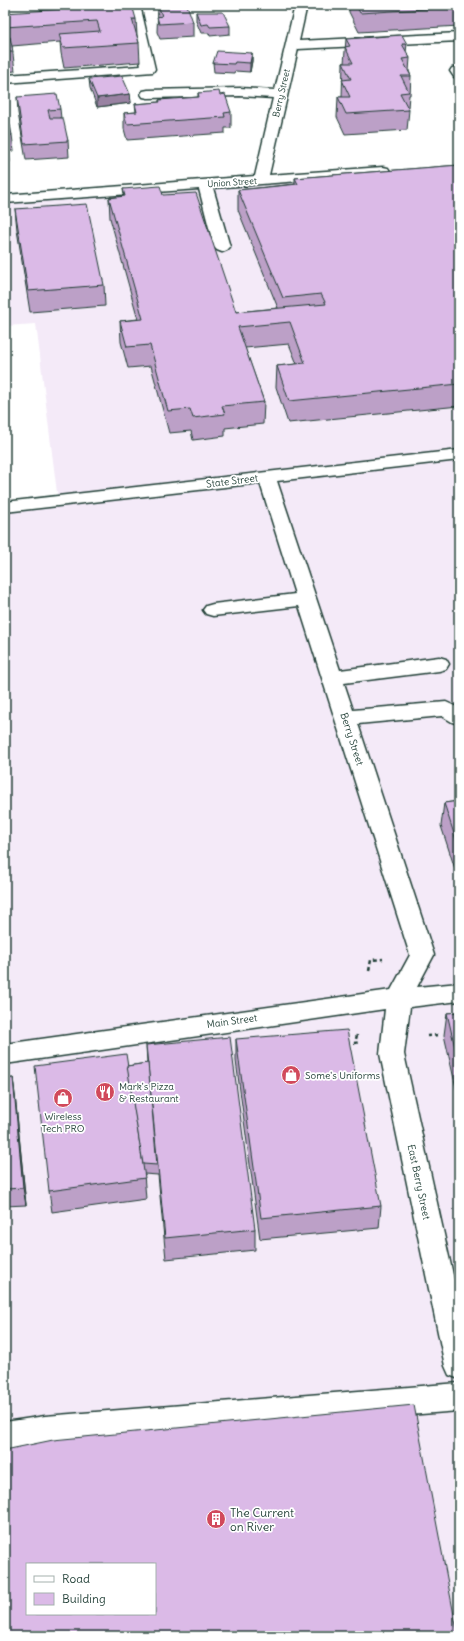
<svg xmlns="http://www.w3.org/2000/svg" width="464" height="1641" font-family="Delius,sans-serif">
<style>
.built{fill:#f4eaf8;fill-rule:evenodd}
.lines{fill:none;stroke-linecap:round;stroke-linejoin:round}
.minor-casing{stroke:#1f3d34;stroke-width:3}
.path{stroke:#1f3d34;stroke-width:2.5;stroke-dasharray:4 3;stroke-linecap:butt}
.minor{fill:#fff;fill-rule:evenodd}
.wall{fill:#bca0c7;stroke:#1f3d34}
.shaded-wall{fill:#9982a2;stroke:#1f3d34}
.building{fill:#dbbae7;stroke:#1f3d34;fill-rule:evenodd}
.labels{text-anchor:middle;dominant-baseline:central;stroke-width:3.5;stroke-linejoin:round;paint-order:stroke}
.far-street-label{font-size:9px;fill:#1f3d34;stroke:#fff}
.street-label{font-size:10px;fill:#1f3d34;stroke:#fff}
.poi-label{font-size:10px;fill:#1f3d34;stroke:#fff;text-anchor:start}
.near-poi-label{font-size:12px;fill:#1f3d34;stroke:#fff;text-anchor:start}
</style>
<rect width="100%" height="100%" fill="#fff"/>
<filter id="ink" filterUnits="userSpaceOnUse"><feTurbulence type="fractalNoise" baseFrequency=".025" numOctaves="2"/><feDisplacementMap in="SourceGraphic" scale="8" xChannelSelector="R" yChannelSelector="G"/><feConvolveMatrix kernelMatrix="1 2 1 2 8 2 1 2 1" color-interpolation-filters="sRGB"/></filter>
<g filter="url(#ink)">
<!-- built -->
<path class="built" d="M 459,166 L 459,1636 L 5,1636 L 5,507 L 58,501 L 36,324 L 5,326 L 5,199 ZM 27,1564 L 155,1564 L 155,1614 L 27,1614 Z"/>
<g class="lines">
<!-- minor casing -->
<g class="minor-casing">
<g id="minor">
<polygon points="27,5 98,5 96,8 92,9 5,14 5,6"/>
<polygon points="128,5 140,5 155,69 153,72 5,83 5,75 141,66"/>
<polygon points="295,5 307,5 299,41 459,33 459,41 298,49 269,175 383,167 388,168 390,171 388,174 213,188 230,247 227,250 222,252 217,250 214,247 199,189 5,203 5,195 255,176 273,98 240,96 148,98 143,97 141,94 143,91 148,90 240,88 275,90"/>
<polygon points="457,67 459,68 459,78 454,77 450,71 452,68"/>
<polygon points="459,450 459,460 277,481 340,670 439,657 446,659 449,664 446,669 439,671 344,683 353,710 446,702 459,708 459,724 452,722 442,716 358,724 434,955 417,987 459,983 459,1001 410,1007 404,1054 459,1302 459,1379 449,1375 445,1366 380,1054 385,1009 5,1064 5,1044 391,990 410,955 299,606 213,616 206,614 203,610 206,606 213,604 295,594 260,483 5,512 5,502"/>
<polygon points="459,1383 459,1411 45,1444 5,1450 5,1422 45,1416"/>
</g>
</g>
<!-- path -->
<g class="path">
<polyline points="369,971 371,960 383,959"/>
<polyline points="357,1035 355,1043 360,1042"/>
<polyline points="427,1036 439,1035"/>
</g>
<!-- minor -->
<use href="#minor" class="minor"/>
</g>
<!-- wall -->
<g class="wall">
<polygon points="158,5 193,22 193,37 160,39 157,32"/>
<polygon points="349,5 459,5 459,26 359,32 349,12"/>
<polygon points="196,12 230,26 230,34 210,36 209,33 201,33 196,21"/>
<polygon points="5,13 136,19 137,35 139,43 140,62 64,68 61,53 60,42 12,46 15,71 5,72"/>
<polygon points="346,39 407,44 406,52 410,58 409,71 411,76 410,95 409,95 408,108 409,110 407,130 345,134 337,117 338,97 342,97 343,63 344,63"/>
<polygon points="252,53 252,61 250,72 235,71 234,73 214,72 213,63"/>
<polygon points="89,79 130,94 131,103 97,107 90,88"/>
<polygon points="198,93 220,95 231,112 231,128 225,128 225,133 127,140 124,129 124,113 136,112 135,104 159,102 159,100 198,97"/>
<polygon points="17,97 60,109 61,118 68,141 69,157 26,160 18,113"/>
<polygon points="5,118 7,125 12,135 14,151 9,151 10,162 5,163"/>
<polygon points="459,165 459,406 288,423 276,387 277,366 297,364 289,344 245,348 264,402 263,424 225,428 225,436 193,440 191,431 169,433 151,366 128,368 121,342 120,321 138,319 110,218 109,198 124,196 123,189 163,195 236,312 278,308 238,210 238,190 295,184 295,178"/>
<polygon points="15,209 104,285 105,306 30,312 17,230"/>
<polygon points="459,801 459,881 441,826 444,803"/>
<polygon points="459,1012 459,1101 444,1035 447,1013"/>
<polygon points="236,1039 381,1206 379,1228 260,1239 236,1061"/>
<polygon points="146,1045 255,1229 255,1250 166,1259 158,1175 144,1174 146,1199 52,1212 49,1191 127,1066 147,1063"/>
<polygon points="13,1078 15,1095 26,1205 5,1206 5,1079"/>
</g>
<!-- shaded-wall -->
<g class="shaded-wall">
<polygon points="252,53 252,61 250,72 250,63"/>
<polygon points="130,94 131,103 97,107 97,98"/>
<polygon points="13,1078 15,1095 26,1205 23,1188"/>
</g>
<!-- building -->
<g class="building">
<polygon points="123,5 132,5 136,19 132,19 139,43 63,48 59,34 100,31 97,21 5,27 5,13"/>
<polygon points="158,5 187,5 193,22 159,24 157,17 162,16"/>
<polygon points="356,5 459,5 459,7 360,13"/>
<polygon points="196,12 223,12 230,26 210,27 208,24 201,25"/>
<polygon points="402,35 407,44 402,44 410,58 402,59 411,76 401,76 409,92 400,93 409,110 346,114 338,97 350,97 342,80 351,79 343,63 353,63 345,47 350,46 346,39"/>
<polygon points="5,37 10,37 13,52 5,52"/>
<polygon points="217,51 252,53 250,63 235,62 234,64 213,63"/>
<polygon points="122,76 130,94 97,98 89,79"/>
<polygon points="219,91 220,95 225,94 231,112 224,113 225,117 127,124 124,113 137,112 135,104 160,102 159,100 199,97 198,93"/>
<polygon points="57,94 60,109 48,110 50,118 63,118 68,141 24,144 17,97"/>
<polygon points="5,118 7,125 10,125 12,135 6,135 8,146 5,146"/>
<polygon points="459,165 459,384 289,401 277,366 305,363 290,322 238,327 264,402 222,406 225,414 193,418 190,409 168,411 150,345 127,347 120,321 143,319 109,198 125,196 123,189 160,186 163,195 196,193 236,312 326,304 321,294 283,298 238,190 298,184 295,178"/>
<polygon points="87,204 104,285 28,291 15,209"/>
<polygon points="459,801 459,849 444,803"/>
<polygon points="459,1012 459,1065 447,1013"/>
<polygon points="347,1030 381,1206 261,1218 236,1039"/>
<polygon points="230,1037 255,1229 165,1238 146,1045"/>
<polygon points="126,1054 145,1178 49,1191 35,1066"/>
<polygon points="148,1063 157,1165 143,1164 127,1066"/>
<polygon points="13,1078 23,1188 5,1189 5,1079"/>
<path d="M 414,1405 L 458,1636 L 5,1636 L 5,1450 L 53,1440 ZM 27,1564 L 155,1564 L 155,1614 L 27,1614 Z"/>
</g>
</g>
<!-- icons -->
<defs>
<g id="shop-disc" transform="scale(1)"><circle r="9.5" fill="#d1495b" stroke="#fff"/><path d="M-5-2.5h2.3a2.7 3.5 0 0 1 5.4 0H5L5.5 6h-11ZM-1.5-2.5h3a1.5 2.3 0 0 0-3 0Z" fill="#fff"/></g>
<g id="restaurant-disc" transform="scale(1)"><circle r="9.5" fill="#d1495b" stroke="#fff"/><path d="M-5-6h1v4h1v-4h1v4h1v-4h1v5L-1.5 .5V6h-2V.5L-5-1ZM5-6V6H3V1.5H1.5Q1.5-4 5-6Z" fill="#fff"/></g>
<g id="building-disc" transform="scale(1)"><circle r="9.5" fill="#d1495b" stroke="#fff"/><path d="M-4-6H4V6H1V3H-1V6H-4ZM-2.5-4.3h1.7v1.8h-1.7ZM.8-4.3h1.7v1.8H.8ZM-2.5-1h1.7V.8h-1.7ZM.8-1h1.7V.8H.8Z" fill="#fff"/></g>
</defs>
<g fill-rule="evenodd">
<use href="#shop-disc" x="291" y="1075"/>
<use href="#restaurant-disc" x="105" y="1092"/>
<use href="#shop-disc" x="63" y="1098"/>
<use href="#building-disc" x="216" y="1519"/>
</g>
<g class="labels">
<!-- far-street labels -->
<g class="far-street-label">
<text transform="translate(281 93) rotate(-77)">Berry Street</text>
<text transform="translate(232 182) rotate(-4)">Union Street</text>
</g>
<!-- street labels -->
<g class="street-label">
<text transform="translate(232 481) rotate(-7)">State Street</text>
<text transform="translate(352 739) rotate(72)">Berry Street</text>
<text transform="translate(232 1021) rotate(-8)">Main Street</text>
<text transform="translate(419 1182) rotate(78)">East Berry Street</text>
</g>
<!-- poi labels -->
<g class="poi-label">
<text x="305" y="1075">Some's Uniforms</text>
<text x="119" y="1086">Mark's Pizza<tspan x="119" dy="12">&amp; Restaurant</tspan></text>
<text x="63" y="1116" text-anchor="middle">Wireless<tspan x="63" dy="12">Tech PRO</tspan></text>
</g>
<!-- near-poi labels -->
<g class="near-poi-label">
<text x="230" y="1512">The Current<tspan x="230" dy="14">on River</tspan></text>
</g>
</g>
<!-- margin -->
<rect width="464" height="1641" fill="none" stroke="#fff" stroke-width="20"/>
<rect x="10" y="10" width="444" height="1621" fill="none" stroke="#1f3d34" stroke-width="1.5" filter="url(#ink)"/>
<!-- legend -->
<rect x="26" y="1563" width="130" height="52" fill="#ffffff" stroke="#a5b1ae"/>
<rect x="34" y="1576" width="20" height="6" fill="#ffffff" stroke="#a5b1ae"/>
<text x="62" y="1583" font-size="12" fill="#1f3d34">Road</text>
<rect x="34" y="1593" width="20" height="12" fill="#dbbae7" stroke="#a5b1ae"/>
<text x="62" y="1603" font-size="12" fill="#1f3d34">Building</text>
</svg>
